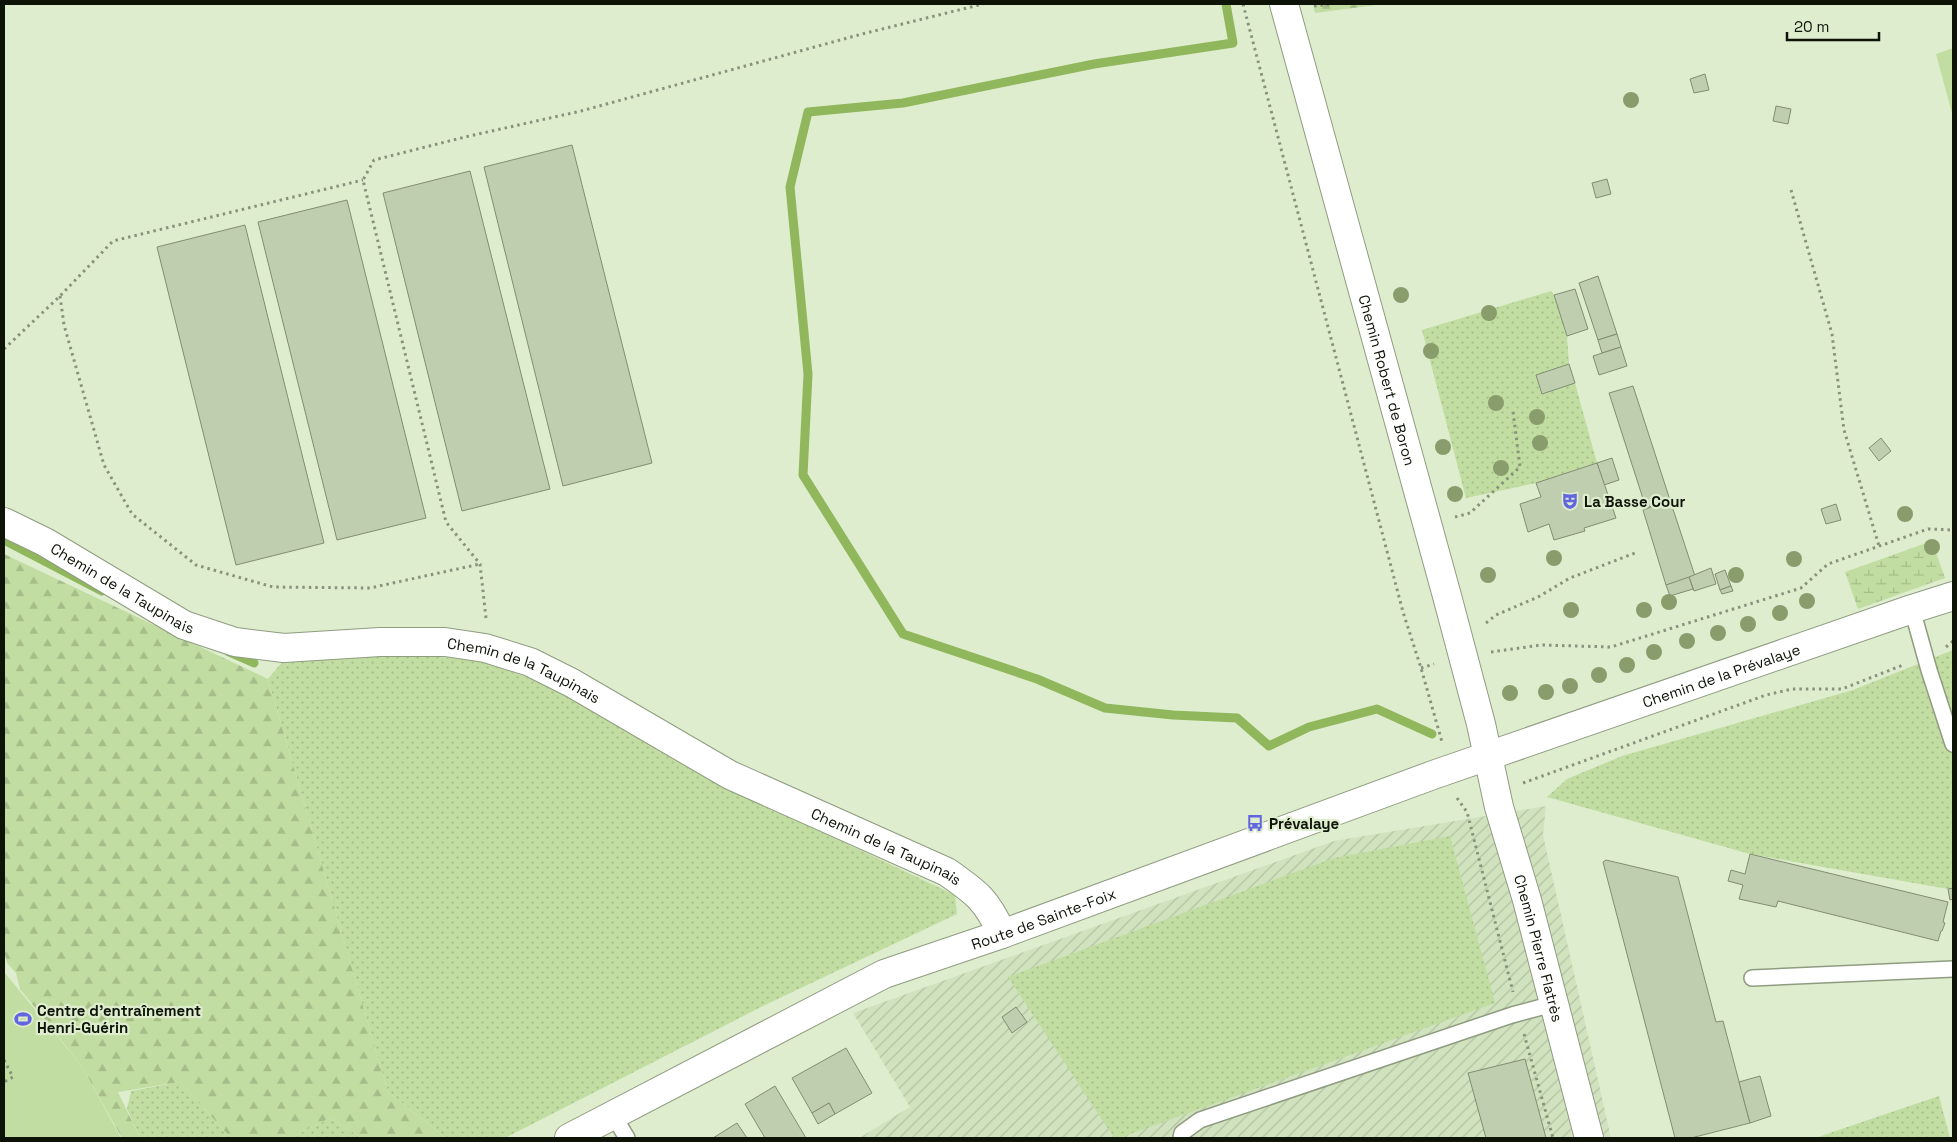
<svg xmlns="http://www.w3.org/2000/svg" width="1957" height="1142" font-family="'Space Grotesk',sans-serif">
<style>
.industrial{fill:url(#industrial-furrows)}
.grass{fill:url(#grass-dots)}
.forest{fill:url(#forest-firs)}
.wetland{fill:url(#wetland-marsh)}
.garden{fill:#c2dda1}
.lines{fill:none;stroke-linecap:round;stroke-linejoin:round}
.stream{stroke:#90b75b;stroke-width:9}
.building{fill:#c0ceb0;stroke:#808d71}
.service-casing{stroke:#8f9c80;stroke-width:18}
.minor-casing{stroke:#8f9c80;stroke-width:30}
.tertiary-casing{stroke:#8f9c80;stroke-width:30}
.path{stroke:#88927c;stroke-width:3;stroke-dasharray:2.5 4;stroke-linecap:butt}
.service{stroke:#fff;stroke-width:15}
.minor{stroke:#fff;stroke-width:28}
.tertiary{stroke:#fff;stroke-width:28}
.tree{fill:#899c6b}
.labels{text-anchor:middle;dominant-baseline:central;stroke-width:4.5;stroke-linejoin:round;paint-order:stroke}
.street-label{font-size:15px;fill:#0e1308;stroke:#dfedcf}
.poi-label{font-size:15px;font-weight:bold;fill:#0e1308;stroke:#dfedcf;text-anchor:start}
</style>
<defs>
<pattern id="industrial-furrows" width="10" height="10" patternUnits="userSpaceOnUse" patternTransform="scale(1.25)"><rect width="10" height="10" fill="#d1e3be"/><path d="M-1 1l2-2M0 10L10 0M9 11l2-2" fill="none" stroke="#b2c2a2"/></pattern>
<pattern id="grass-dots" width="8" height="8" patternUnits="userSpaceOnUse" patternTransform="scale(1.25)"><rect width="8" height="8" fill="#c2dda1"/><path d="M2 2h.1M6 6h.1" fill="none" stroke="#a6bd89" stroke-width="1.8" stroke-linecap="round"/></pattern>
<pattern id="forest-firs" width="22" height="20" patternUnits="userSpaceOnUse" patternTransform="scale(1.25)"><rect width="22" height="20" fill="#c2dda1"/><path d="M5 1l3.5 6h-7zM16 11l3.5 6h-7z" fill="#a6bd89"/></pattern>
<pattern id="wetland-marsh" width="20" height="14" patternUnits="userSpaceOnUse" patternTransform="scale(1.25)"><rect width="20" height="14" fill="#c2dda1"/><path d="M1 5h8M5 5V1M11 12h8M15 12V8" fill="none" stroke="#a6bd89"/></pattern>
</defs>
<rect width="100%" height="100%" fill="#dfedcf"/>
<!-- industrial -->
<polygon class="industrial" points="1546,806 1543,835 1611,1138 859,1138 910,1107 853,1013 1334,841"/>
<!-- grass -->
<g class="grass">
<polygon points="1551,291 1554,295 1567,336 1569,364 1536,375 1542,394 1575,383 1597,463 1536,483 1466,498 1422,330"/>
<polygon points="1953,650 1953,887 1948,889 1750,854 1547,797 1567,779 1622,756 1853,690"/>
<polygon points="417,655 475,660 545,683 739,793 955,895 957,914 763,1006 505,1138 446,1138 388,1092 268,679 283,661"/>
<polygon points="1450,836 1495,1003 1119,1138 1114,1138 1008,977 1334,858"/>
<polygon points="180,1082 231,1138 140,1138 127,1109 131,1091"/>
<polygon points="1939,1096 1950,1138 1815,1138"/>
<polygon points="330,1118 362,1138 290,1138"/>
</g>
<!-- forest -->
<g class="forest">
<polygon points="1313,4 1384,4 1315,13"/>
<polygon points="4,554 268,679 388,1092 446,1138 362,1138 330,1118 290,1138 231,1138 180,1082 118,1092 140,1138 122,1138 81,1065 20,989 16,973 7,963 4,951"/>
</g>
<!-- wetland -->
<polygon class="wetland" points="1932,541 1945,578 1858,609 1845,572"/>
<!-- garden -->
<g class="garden">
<polygon points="1953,48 1953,117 1936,54"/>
<polygon points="4,972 81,1065 121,1138 4,1138"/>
</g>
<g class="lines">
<!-- stream -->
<g class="stream">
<polyline points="1226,4 1233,43 1094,64 903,103 808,112 790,187 808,374 803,475 903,634 1037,679 1105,708 1173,715 1237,718 1269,746 1309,727 1377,709 1432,734"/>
<polyline points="4,540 102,591"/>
<polyline points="229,652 254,663"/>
</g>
</g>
<!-- building -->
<g class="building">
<polygon points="1705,74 1709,90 1694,93 1690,79"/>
<polygon points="1776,106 1791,109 1788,124 1773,121"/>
<polygon points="572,145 652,463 563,486 484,167"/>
<polygon points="470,171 550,489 462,511 383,193"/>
<polygon points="1607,179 1611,194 1596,198 1592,183"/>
<polygon points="347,200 426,518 337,540 258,222"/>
<polygon points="245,225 324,543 236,565 157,247"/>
<polygon points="1598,276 1617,334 1598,340 1579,283"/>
<polygon points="1575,289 1588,329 1567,336 1554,295"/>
<polygon points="1617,334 1621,347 1602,353 1598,340"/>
<polygon points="1621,347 1627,366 1599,375 1593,356"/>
<polygon points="1569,364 1575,383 1542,394 1536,375"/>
<polygon points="1633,386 1670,500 1646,508 1609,393"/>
<polygon points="1881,438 1891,451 1879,461 1869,448"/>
<polygon points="1612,458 1619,480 1604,485 1597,463"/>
<polygon points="1597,463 1616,518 1584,528 1585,531 1554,540 1549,524 1528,532 1520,504 1541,497 1536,483"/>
<polygon points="1670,500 1695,576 1666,585 1643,510"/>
<polygon points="1836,504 1841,520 1826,524 1821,509"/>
<polygon points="1711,568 1716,584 1694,591 1689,577"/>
<polygon points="1725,570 1731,586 1720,590 1715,574"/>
<polygon points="1689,577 1693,589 1670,596 1666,585"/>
<polygon points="1731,586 1733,591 1722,594 1720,590"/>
<polygon points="1750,854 1948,902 1943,922 1945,923 1942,931 1941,931 1938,941 1778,901 1776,907 1739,899 1743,885 1728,881 1731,870 1745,874"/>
<polygon points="1606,860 1678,877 1716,1022 1723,1021 1750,1123 1691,1138 1675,1138 1603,862"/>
<polygon points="1953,888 1953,899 1950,900 1948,889"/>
<polygon points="1016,1007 1027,1022 1012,1033 1002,1017"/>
<polygon points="846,1048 872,1093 835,1114 829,1103 812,1113 792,1078"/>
<polygon points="1525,1059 1546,1138 1486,1138 1468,1073"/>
<polygon points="1760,1076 1771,1116 1750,1123 1739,1082"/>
<polygon points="775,1086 806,1138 765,1138 745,1104"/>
<polygon points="829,1103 835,1114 818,1124 812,1113"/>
<polygon points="737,1123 747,1138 713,1138"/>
</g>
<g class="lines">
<!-- service casing -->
<g class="service-casing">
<g id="service">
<polyline points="1912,609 1929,670 1953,744"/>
<polyline points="1752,978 1953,969"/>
<polyline points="613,1115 627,1138"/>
<polyline points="1181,1138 1182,1133 1200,1120 1512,1015 1553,1004"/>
</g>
</g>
<!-- minor casing -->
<g class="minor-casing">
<g id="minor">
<path id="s1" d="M 1284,4 L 1447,596 L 1481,724 L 1499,807 L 1527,900 L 1589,1138"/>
<path id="s2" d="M 4,522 L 45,542 L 184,625 L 235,642 L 284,648 L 380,642 L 445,642 L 485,648 L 530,662 L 572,683 L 730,775 L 947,872 C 977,893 987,900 1002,934"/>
</g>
</g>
<!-- tertiary casing -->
<g class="tertiary-casing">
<g id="tertiary">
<path id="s3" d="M 569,1138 L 884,974 L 1002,934 L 1433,775 L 1912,609 L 1953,596"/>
</g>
</g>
<!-- path -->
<g class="path">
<polyline points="1243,4 1403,612 1421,668 1442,742"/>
<polyline points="1314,6 1330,4"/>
<polyline points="1791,190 1832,334 1844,430 1879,546"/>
<polyline points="60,296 64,325 104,465 132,514 196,565 273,587 370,588 480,564"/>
<polyline points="4,349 60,296 113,241 363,180"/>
<polyline points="1455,517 1470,513 1520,467 1513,411"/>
<polyline points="486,618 480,564 446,522 363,180 374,160 465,137 581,111 862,34 983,4"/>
<polyline points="1486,623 1496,615 1538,597 1570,578 1635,553"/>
<polyline points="1946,647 1953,641"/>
<polyline points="1491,652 1541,645 1611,647 1801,588 1828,564 1928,529 1953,530"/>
<polyline points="1421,668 1434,664"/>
<polyline points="1523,783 1766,695 1792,689 1842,689 1903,665"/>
<polyline points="1457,798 1467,812 1513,992"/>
<polyline points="1524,1034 1553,1138"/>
<polyline points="4,1060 13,1077 4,1082"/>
</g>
<!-- service -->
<use href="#service" class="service"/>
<!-- minor -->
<use href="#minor" class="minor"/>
<!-- tertiary -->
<use href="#tertiary" class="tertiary"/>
</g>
<!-- trees -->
<g class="tree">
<circle cx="1631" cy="100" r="8"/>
<circle cx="1401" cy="295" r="8"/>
<circle cx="1489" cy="313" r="8"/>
<circle cx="1431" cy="351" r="8"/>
<circle cx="1496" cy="403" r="8"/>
<circle cx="1537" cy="417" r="8"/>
<circle cx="1540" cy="443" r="8"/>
<circle cx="1443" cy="447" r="8"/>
<circle cx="1501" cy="468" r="8"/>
<circle cx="1455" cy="494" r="8"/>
<circle cx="1905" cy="514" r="8"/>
<circle cx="1932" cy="547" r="8"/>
<circle cx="1554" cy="558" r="8"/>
<circle cx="1794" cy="559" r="8"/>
<circle cx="1488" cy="575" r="8"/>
<circle cx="1736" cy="575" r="8"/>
<circle cx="1807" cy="601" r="8"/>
<circle cx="1669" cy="602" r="8"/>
<circle cx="1571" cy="610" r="8"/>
<circle cx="1644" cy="610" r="8"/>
<circle cx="1780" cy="613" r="8"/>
<circle cx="1748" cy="624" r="8"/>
<circle cx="1718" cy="633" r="8"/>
<circle cx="1687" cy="641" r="8"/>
<circle cx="1654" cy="652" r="8"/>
<circle cx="1627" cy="665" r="8"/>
<circle cx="1599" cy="675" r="8"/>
<circle cx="1570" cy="686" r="8"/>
<circle cx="1546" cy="692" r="8"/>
<circle cx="1510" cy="693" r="8"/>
</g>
<!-- icons -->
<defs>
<g id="theatre-bare" transform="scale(1.35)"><path d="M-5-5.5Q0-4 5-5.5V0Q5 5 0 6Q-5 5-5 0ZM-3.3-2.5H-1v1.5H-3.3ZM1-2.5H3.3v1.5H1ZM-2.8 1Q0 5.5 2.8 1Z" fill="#6266de" stroke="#dfedcf" stroke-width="2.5" paint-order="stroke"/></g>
<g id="bus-bare" transform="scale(1.35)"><path d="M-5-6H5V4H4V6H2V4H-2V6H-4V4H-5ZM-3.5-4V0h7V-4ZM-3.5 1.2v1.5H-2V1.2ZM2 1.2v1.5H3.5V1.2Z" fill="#6266de" stroke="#dfedcf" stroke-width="2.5" paint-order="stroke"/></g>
<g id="stadium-bare" transform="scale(1.35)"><path d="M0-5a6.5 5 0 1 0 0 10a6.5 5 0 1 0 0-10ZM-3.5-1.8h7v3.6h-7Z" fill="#6266de" stroke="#dfedcf" stroke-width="2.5" paint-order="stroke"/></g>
</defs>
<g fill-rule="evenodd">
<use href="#theatre-bare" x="1570" y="501"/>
<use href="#bus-bare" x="1255" y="823"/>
<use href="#stadium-bare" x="23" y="1019"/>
</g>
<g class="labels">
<!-- street labels -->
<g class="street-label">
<text stroke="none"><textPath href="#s1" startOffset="390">Chemin Robert de Boron</textPath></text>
<text stroke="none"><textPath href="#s2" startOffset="136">Chemin de la Taupinais</textPath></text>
<text stroke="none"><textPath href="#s2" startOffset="556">Chemin de la Taupinais</textPath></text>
<text stroke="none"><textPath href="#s3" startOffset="1244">Chemin de la Prévalaye</textPath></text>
<text stroke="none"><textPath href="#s2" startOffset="961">Chemin de la Taupinais</textPath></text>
<text stroke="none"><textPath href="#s3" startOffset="524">Route de Sainte-Foix</textPath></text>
<text stroke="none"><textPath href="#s1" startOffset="978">Chemin Pierre Flatrès</textPath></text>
</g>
<!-- poi labels -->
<g class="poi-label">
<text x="1584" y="501">La Basse Cour</text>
<text x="1269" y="823">Prévalaye</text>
<text x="37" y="1010">Centre d'entraînement<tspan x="37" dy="17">Henri-Guérin</tspan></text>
</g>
</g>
<!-- border -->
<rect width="1957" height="1142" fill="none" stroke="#0e1308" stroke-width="10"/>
<!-- scale -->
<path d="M1787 32v8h92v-8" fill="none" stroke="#0e1308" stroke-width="2.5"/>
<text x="1794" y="32" font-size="15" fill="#0e1308" stroke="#dfedcf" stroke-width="4" paint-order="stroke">20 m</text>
</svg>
